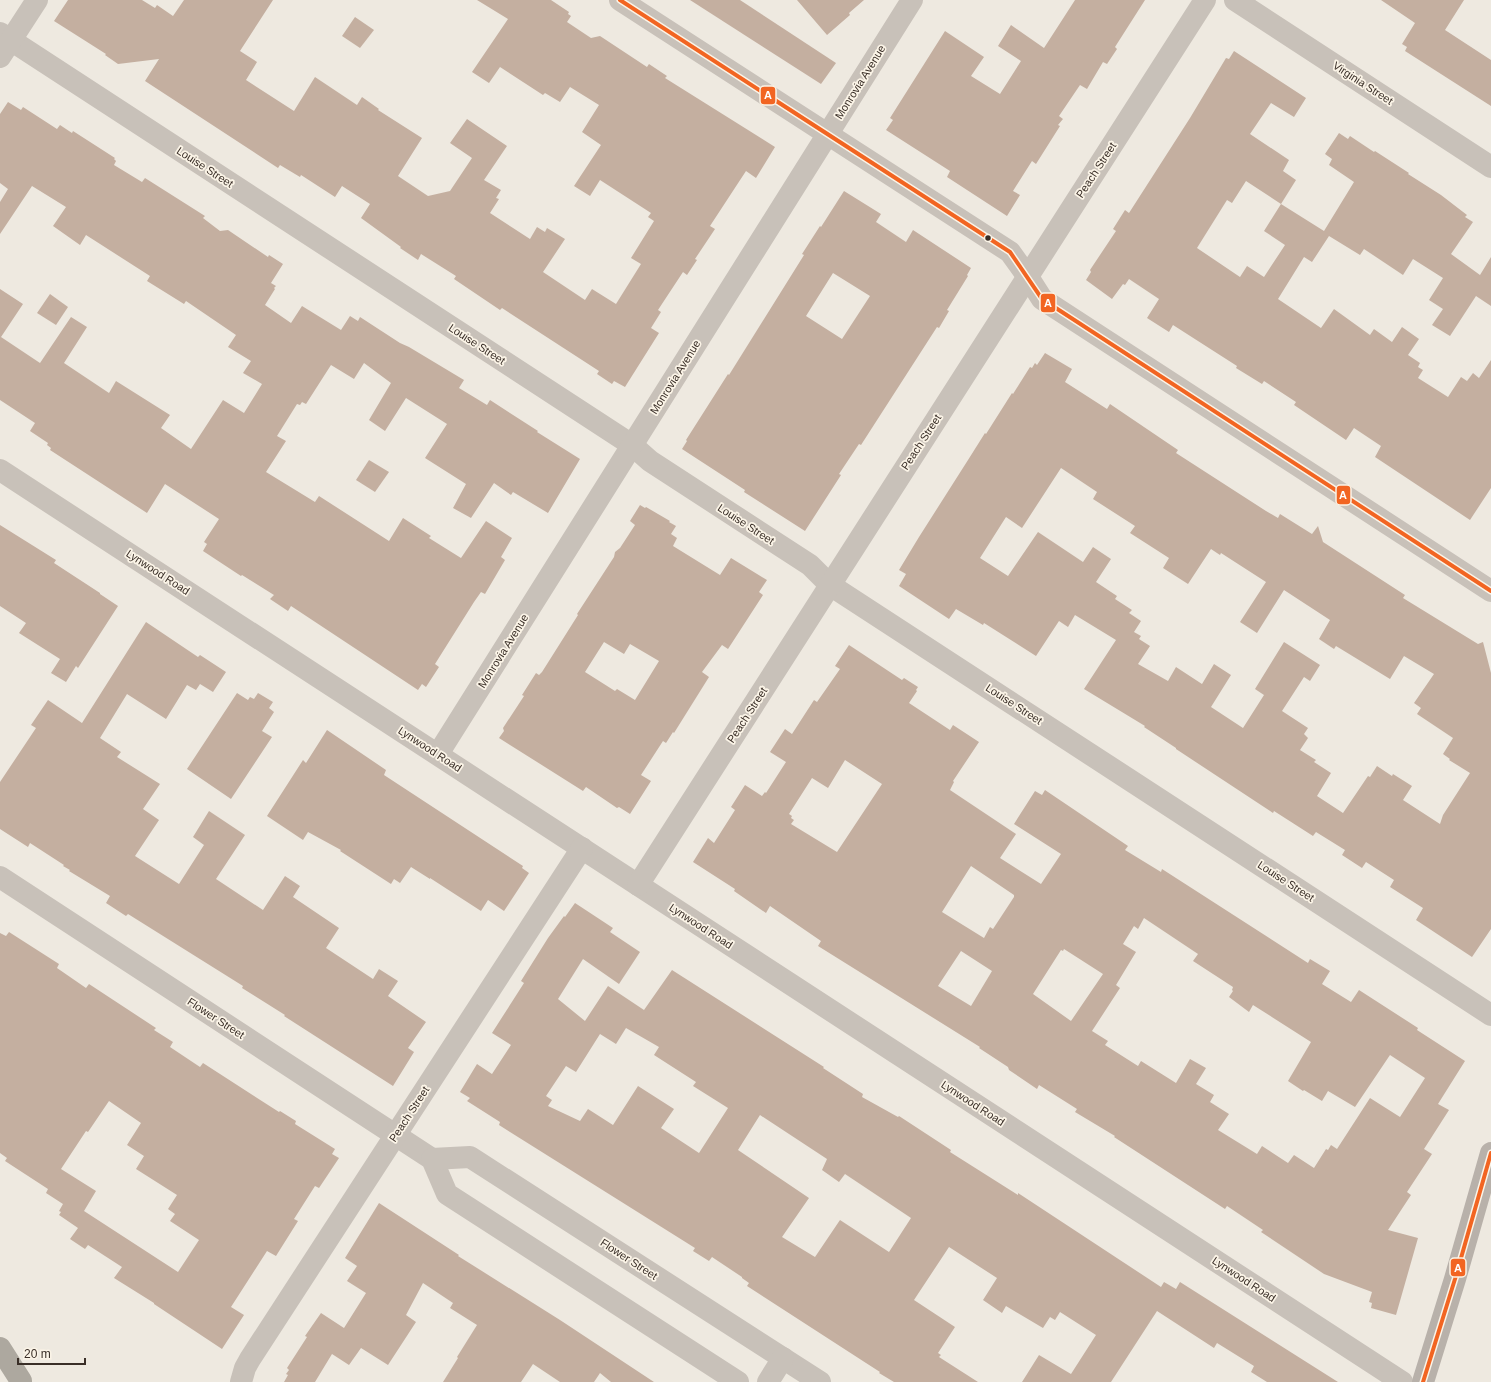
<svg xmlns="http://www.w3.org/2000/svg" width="1491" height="1382" font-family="Helvetica,sans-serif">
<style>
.building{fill:#c4afa0;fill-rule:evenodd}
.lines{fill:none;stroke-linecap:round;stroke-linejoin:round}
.street{stroke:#c8c1b9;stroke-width:22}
.secondary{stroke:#b8b1aa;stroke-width:22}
.highway{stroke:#ada89f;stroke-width:22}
.bus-1-casing{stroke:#fbf4e7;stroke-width:7}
.bus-1{stroke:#f26522;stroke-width:4}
.bus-dot{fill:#392e27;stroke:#fbf4e7;stroke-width:1.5}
.labels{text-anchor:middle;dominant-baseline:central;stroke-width:3.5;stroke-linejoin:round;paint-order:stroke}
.street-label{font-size:11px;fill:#392e27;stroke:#fbf4e7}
.line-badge{stroke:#fbf4e7;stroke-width:1.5}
.badge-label{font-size:11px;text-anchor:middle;font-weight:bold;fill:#fff}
</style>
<rect width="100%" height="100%" fill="#eee9e0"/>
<!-- building -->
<g class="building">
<polygon points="68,0 142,0 155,8 157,5 173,16 184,0 273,0 240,51 257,62 246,80 294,111 315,77 357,105 362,97 379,109 378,110 422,138 398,176 428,196 450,191 472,158 450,143 467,119 507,146 484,180 501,190 496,198 499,199 490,213 530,239 537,227 545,232 547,228 565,239 543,272 585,300 592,289 616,304 641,264 631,258 654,221 648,217 651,213 600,180 590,196 574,186 601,145 582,132 599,105 570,87 560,102 545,93 543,95 500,67 489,83 472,72 508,19 477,0 551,0 569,12 568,14 571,16 567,22 591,38 600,36 647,67 649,64 667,76 665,78 775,147 756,178 746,171 710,226 715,229 695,259 697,260 687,275 683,272 658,310 661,312 651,328 659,333 625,387 614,381 612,384 597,374 599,371 502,308 500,310 454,279 456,276 421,254 418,260 400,248 401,247 361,218 370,204 342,186 335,197 301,175 300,177 280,165 278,168 145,81 159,59 118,64 105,55 106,54 54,21"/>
<polygon points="690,0 740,0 836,63 821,84"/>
<polygon points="797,0 864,0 849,13 850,15 827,35"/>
<polygon points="1075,0 1145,0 1115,47 1117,49 1107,64 1103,62 1087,89 1080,85 1059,116 1063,119 1058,125 1060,126 1036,164 1032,161 1013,191 1020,195 1007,216 947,177 950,171 886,130 893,120 890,118 945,31 984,57 971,76 1000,94 1021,61 998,46 1011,25 1044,48"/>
<polygon points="1381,0 1464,0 1445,30 1491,60 1491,106 1405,51 1407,47 1402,44 1415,23"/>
<polygon points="355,17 374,30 360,48 342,36"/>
<polygon points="1234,51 1306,98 1294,117 1271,103 1250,134 1289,160 1283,171 1296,180 1281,204 1246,181 1232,203 1227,200 1197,248 1240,277 1247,266 1264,277 1285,245 1264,231 1281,204 1324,231 1354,182 1329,165 1332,159 1325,154 1339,133 1348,139 1350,136 1374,152 1375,151 1409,173 1408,174 1441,195 1467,215 1465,217 1473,222 1451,254 1480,275 1491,257 1491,306 1476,296 1450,336 1432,325 1443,309 1429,300 1443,278 1413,259 1403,275 1364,249 1360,255 1329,236 1312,262 1304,257 1278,299 1321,328 1334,309 1370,335 1374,329 1392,342 1402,327 1419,339 1408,355 1420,363 1418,367 1423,370 1418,378 1448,397 1461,377 1467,381 1473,373 1479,378 1491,360 1491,488 1470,520 1375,457 1381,446 1354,428 1346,440 1294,405 1296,402 1264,381 1262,384 1236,368 1237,366 1173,325 1169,332 1147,318 1159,299 1129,279 1125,285 1123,284 1112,299 1086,280 1091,272 1090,270 1116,231 1113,229 1125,210 1129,213 1190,118 1226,58 1229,59"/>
<polygon points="8,102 21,110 23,107 57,129 60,125 72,133 73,131 115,158 114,159 116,161 114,165 142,182 145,178 205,216 203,218 220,231 228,230 268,257 269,255 283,264 271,283 276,286 274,288 275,289 265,305 291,323 302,306 341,330 350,316 358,321 360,317 400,343 409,347 464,380 459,388 487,405 490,400 538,431 537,432 580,459 548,513 513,492 511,495 494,483 471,518 453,508 466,484 425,458 447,424 406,398 385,431 369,420 391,383 364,363 354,379 331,365 306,404 302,402 300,405 297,404 277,436 286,441 266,472 315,502 319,496 389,541 403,518 431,536 429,538 461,558 486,521 512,538 501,557 505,560 485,594 481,592 474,602 435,664 439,667 426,687 422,684 418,690 291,606 288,611 270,599 274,595 242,575 241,576 203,551 207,544 204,542 219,519 165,484 147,513 50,450 51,448 47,445 48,443 30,431 35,423 0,400 0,289 23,304 1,337 40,363 71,317 87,327 64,363 109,393 116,381 170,415 161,428 191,449 223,400 244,413 262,384 243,373 251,361 228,347 236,335 186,301 184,304 147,281 150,276 86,235 80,245 53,226 66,207 32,186 0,234 0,202 8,189 0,183 0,114"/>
<path d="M 844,191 L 881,214 L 876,222 L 906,242 L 913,230 L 971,268 L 967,275 L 968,276 L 947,310 L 949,311 L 939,328 L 937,327 L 861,445 L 859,444 L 839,474 L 841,475 L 805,531 L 744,492 L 745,490 L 682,449 L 687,441 L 686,440 L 728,374 L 729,375 L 804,255 L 802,254 L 820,226 L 821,227 ZM 833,273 L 870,296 L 842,339 L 806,316 Z"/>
<polygon points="50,294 68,307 56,325 37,313"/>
<path d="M 1045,353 L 1072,369 L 1065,382 L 1107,409 L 1110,404 L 1178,450 L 1176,453 L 1266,511 L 1278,518 L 1280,514 L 1312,534 L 1318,526 L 1323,542 L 1405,595 L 1403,598 L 1478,644 L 1483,642 L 1491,673 L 1491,929 L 1472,957 L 1416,920 L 1423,908 L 1390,887 L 1394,880 L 1366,862 L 1362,868 L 1342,855 L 1345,850 L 1316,832 L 1313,836 L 1274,811 L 1273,813 L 1176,749 L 1176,748 L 1144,727 L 1145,726 L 1084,689 L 1116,640 L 1075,615 L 1068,627 L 1059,621 L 1036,656 L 984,623 L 983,625 L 956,609 L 949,619 L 899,586 L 906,574 L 899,570 L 919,537 L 968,460 L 985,433 L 986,434 L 1012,393 L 1013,394 L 1030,367 L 1032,368 L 1035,363 L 1037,365 ZM 1061,468 L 1097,492 L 1093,499 L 1135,526 L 1130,533 L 1169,558 L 1163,568 L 1188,584 L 1211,549 L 1220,555 L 1221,553 L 1266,582 L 1240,622 L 1257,633 L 1284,590 L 1330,620 L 1319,639 L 1334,649 L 1336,646 L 1390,679 L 1404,656 L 1434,674 L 1414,703 L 1421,708 L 1417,714 L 1453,738 L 1443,754 L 1450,759 L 1449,760 L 1470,773 L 1443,815 L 1440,824 L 1403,800 L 1412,786 L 1393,774 L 1392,776 L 1377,766 L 1370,777 L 1368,776 L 1343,813 L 1317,796 L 1331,773 L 1314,762 L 1316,760 L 1300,750 L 1308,738 L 1304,734 L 1308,728 L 1282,711 L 1304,677 L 1310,681 L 1320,665 L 1284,642 L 1255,689 L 1264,695 L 1243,728 L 1211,707 L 1231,675 L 1214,664 L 1202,684 L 1176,667 L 1168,681 L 1138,664 L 1150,646 L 1139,639 L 1141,636 L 1134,632 L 1141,621 L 1129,613 L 1132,610 L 1115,599 L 1117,596 L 1096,582 L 1111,559 L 1093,547 L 1083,562 L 1038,532 L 1008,576 L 980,558 L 1006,517 L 1022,528 Z"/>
<polygon points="369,460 389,472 375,492 356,480"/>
<path d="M 640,505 L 645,508 L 646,507 L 670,521 L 669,522 L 676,526 L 671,534 L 677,538 L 673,546 L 720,575 L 731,558 L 767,580 L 759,592 L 763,595 L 728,649 L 722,645 L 702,672 L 709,677 L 674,733 L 673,732 L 666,743 L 663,741 L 641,775 L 651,781 L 630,814 L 619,807 L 617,808 L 586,787 L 583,791 L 499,738 L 504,731 L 503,728 L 524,696 L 522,695 L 536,673 L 539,675 L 542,672 L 578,615 L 577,614 L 614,557 L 615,552 L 620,548 L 635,525 L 630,521 ZM 604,642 L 624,654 L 630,644 L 659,661 L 635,700 L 617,689 L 615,691 L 585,672 Z"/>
<polygon points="0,525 56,560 54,563 100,593 100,594 118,606 78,668 76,666 66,682 51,673 60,659 19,633 26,623 0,606"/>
<polygon points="146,622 198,657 200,655 226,672 213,692 200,684 196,690 187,685 166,719 127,694 100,738 121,752 117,757 160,784 143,809 159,820 135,856 179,884 204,845 193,837 209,811 245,835 216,879 263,910 285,876 300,886 293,897 339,928 326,948 373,979 379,969 398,981 388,996 426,1022 408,1048 414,1052 393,1086 284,1016 285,1015 242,988 243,986 128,914 126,916 106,903 110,896 69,871 70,870 63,866 64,865 30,843 28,847 0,829 0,782 36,728 31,725 48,700 82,723"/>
<path d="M 849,645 L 902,680 L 904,678 L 918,687 L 916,690 L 917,691 L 909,703 L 950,730 L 953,725 L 979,742 L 953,781 L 954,782 L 950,790 L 1016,834 L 1000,858 L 1041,884 L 1061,854 L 1014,824 L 1035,791 L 1042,795 L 1045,790 L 1128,846 L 1125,850 L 1161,872 L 1162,869 L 1308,963 L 1310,959 L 1330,971 L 1322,984 L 1351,1002 L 1359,990 L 1418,1028 L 1417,1030 L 1465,1061 L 1438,1104 L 1449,1110 L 1424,1149 L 1432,1154 L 1407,1192 L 1411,1195 L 1388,1230 L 1418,1238 L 1396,1315 L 1371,1308 L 1372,1303 L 1369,1302 L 1372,1292 L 1324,1274 L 1261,1232 L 1263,1230 L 1227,1206 L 1225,1209 L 1114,1137 L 1115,1136 L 1075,1112 L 1077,1109 L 1039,1085 L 1037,1089 L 1009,1070 L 1008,1067 L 979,1048 L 980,1047 L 818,946 L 821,941 L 770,906 L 766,913 L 734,891 L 735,889 L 693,862 L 708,838 L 714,843 L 735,810 L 731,807 L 745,785 L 762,796 L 765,792 L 766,793 L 786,762 L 770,752 L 785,729 L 792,734 L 814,700 L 817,702 L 840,669 L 835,666 ZM 845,760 L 882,784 L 837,852 L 791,824 L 794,820 L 791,818 L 792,816 L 789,814 L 812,778 L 828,788 ZM 971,866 L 1014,895 L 1014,897 L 993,929 L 990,927 L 984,938 L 942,912 ZM 1144,918 L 1198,954 L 1193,961 L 1233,987 L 1232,990 L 1233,991 L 1229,997 L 1249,1012 L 1253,1005 L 1311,1042 L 1288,1081 L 1303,1091 L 1304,1090 L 1322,1101 L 1328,1091 L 1355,1107 L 1390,1055 L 1425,1078 L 1400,1117 L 1370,1098 L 1337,1149 L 1331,1145 L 1328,1150 L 1326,1149 L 1314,1168 L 1294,1155 L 1288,1163 L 1262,1146 L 1257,1154 L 1218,1130 L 1229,1114 L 1210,1102 L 1214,1095 L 1196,1084 L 1206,1068 L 1190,1059 L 1176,1083 L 1141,1061 L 1138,1066 L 1105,1045 L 1108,1041 L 1092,1031 L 1120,988 L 1116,985 L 1136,952 L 1123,944 L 1134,926 L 1138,929 ZM 1064,949 L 1103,974 L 1071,1021 L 1033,994 L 1061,950 L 1063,951 ZM 961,951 L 992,971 L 971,1006 L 938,986 Z"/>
<polygon points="237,693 248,700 250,697 254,699 258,693 273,702 269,708 274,712 262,731 272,737 231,799 187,769"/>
<polygon points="327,730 386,770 384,775 523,866 522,868 529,873 504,911 488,900 481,911 430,878 430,879 411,867 400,883 394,879 391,884 340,851 341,850 308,832 303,840 267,816 303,760 306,763"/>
<path d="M 575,903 L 613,928 L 610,932 L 640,952 L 619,984 L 583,959 L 558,999 L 585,1021 L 608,986 L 644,1010 L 672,970 L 824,1067 L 823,1068 L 863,1094 L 862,1097 L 898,1117 L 899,1116 L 951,1150 L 950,1152 L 1018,1195 L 1018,1193 L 1161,1287 L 1164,1282 L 1176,1289 L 1180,1282 L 1338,1382 L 1267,1382 L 1251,1372 L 1254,1366 L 1217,1343 L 1214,1348 L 1157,1311 L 1111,1382 L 1022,1382 L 1039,1355 L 1071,1374 L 1096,1335 L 1060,1312 L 1055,1320 L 1050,1317 L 1043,1328 L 1006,1306 L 1002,1313 L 983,1300 L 997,1278 L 949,1247 L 914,1300 L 955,1327 L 938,1353 L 941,1355 L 939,1357 L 978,1382 L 894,1382 L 879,1373 L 880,1372 L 866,1363 L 747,1286 L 749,1283 L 742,1278 L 742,1277 L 712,1257 L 709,1261 L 693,1251 L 695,1248 L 499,1125 L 500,1122 L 467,1101 L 470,1098 L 460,1092 L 477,1064 L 492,1074 L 511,1045 L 492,1033 L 524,983 L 521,981 L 548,938 L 564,916 L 565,917 ZM 626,1028 L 659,1047 L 654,1055 L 696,1082 L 693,1086 L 728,1108 L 699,1153 L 661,1128 L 674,1109 L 638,1086 L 613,1125 L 588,1109 L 580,1121 L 548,1106 L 552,1100 L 546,1096 L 566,1066 L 576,1072 L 600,1034 L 616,1044 ZM 760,1115 L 827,1159 L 822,1170 L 839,1182 L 845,1174 L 911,1218 L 889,1252 L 840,1220 L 815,1257 L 782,1237 L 809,1198 L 738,1150 Z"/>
<path d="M 9,932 L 59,964 L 57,968 L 86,988 L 89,984 L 156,1028 L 154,1030 L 173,1042 L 170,1047 L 200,1067 L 203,1063 L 279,1112 L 280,1111 L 296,1121 L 295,1124 L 335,1149 L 332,1154 L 339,1158 L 319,1188 L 315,1186 L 294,1219 L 298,1221 L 276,1256 L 267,1251 L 231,1307 L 244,1315 L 222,1349 L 154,1304 L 154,1303 L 114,1278 L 122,1267 L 88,1245 L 85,1249 L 70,1239 L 78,1228 L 59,1215 L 61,1212 L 59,1211 L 63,1204 L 46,1193 L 48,1189 L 5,1161 L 7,1158 L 0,1153 L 0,933 L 6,936 ZM 109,1101 L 141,1123 L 127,1145 L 144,1156 L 136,1169 L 177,1195 L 168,1209 L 175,1214 L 170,1221 L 199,1240 L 178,1272 L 84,1211 L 96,1191 L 61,1169 L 86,1131 L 88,1132 Z"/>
<polygon points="379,1203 459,1255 458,1256 560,1320 654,1382 611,1382 600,1373 594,1382 560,1382 533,1364 521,1382 443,1382 458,1358 457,1357 477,1325 450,1308 453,1303 423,1283 406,1315 416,1322 388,1365 361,1348 349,1365 332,1354 315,1382 284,1382 288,1375 286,1374 289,1370 287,1368 307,1337 305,1336 321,1313 344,1328 366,1293 347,1281 357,1266 345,1258"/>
</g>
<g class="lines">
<!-- street -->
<g class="street">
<polyline points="620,0 1010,252 1028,277 1042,299 1491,591"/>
<polyline points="1235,0 1491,167"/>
<polyline points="0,33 632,445 650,461 810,565 830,585 1491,1015"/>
<polyline points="0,57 37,0"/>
<polyline points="0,470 1402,1382"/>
<polyline points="438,754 912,0"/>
<polyline points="0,877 432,1159 447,1194 738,1382"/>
<polyline points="638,885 1205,0"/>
<polyline points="432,1159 470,1157 820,1382"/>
<polyline points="241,1382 245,1368 250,1359 582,848"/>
<polyline points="768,1382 783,1358"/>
</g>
<!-- secondary -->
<polyline class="secondary" points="1423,1382 1455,1279 1491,1153"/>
<!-- highway -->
<polyline class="highway" points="0,1348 21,1381"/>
<!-- bus-1 casing -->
<g class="bus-1-casing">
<g id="bus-1">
<polyline points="620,0 1010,252 1042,299 1491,591"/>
<polyline points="1423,1382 1455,1279 1491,1153"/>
</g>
</g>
<!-- bus-1 -->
<use href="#bus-1" class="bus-1"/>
</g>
<!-- markers -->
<circle class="bus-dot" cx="988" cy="238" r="3.5"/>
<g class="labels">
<!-- street labels -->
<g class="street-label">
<text transform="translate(860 82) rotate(-58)">Monrovia Avenue</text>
<text transform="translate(1363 83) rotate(33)">Virginia Street</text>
<text transform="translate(205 167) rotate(33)">Louise Street</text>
<text transform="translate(1096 170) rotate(-57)">Peach Street</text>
<text transform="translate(477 344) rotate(33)">Louise Street</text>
<text transform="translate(675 377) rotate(-58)">Monrovia Avenue</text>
<text transform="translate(921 442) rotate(-57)">Peach Street</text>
<text transform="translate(746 524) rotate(33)">Louise Street</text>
<text transform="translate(158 572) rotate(33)">Lynwood Road</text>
<text transform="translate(503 651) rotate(-58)">Monrovia Avenue</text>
<text transform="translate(1014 704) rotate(33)">Louise Street</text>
<text transform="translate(747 715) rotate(-57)">Peach Street</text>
<text transform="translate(430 749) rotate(33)">Lynwood Road</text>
<text transform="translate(1286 881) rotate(33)">Louise Street</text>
<text transform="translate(701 926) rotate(33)">Lynwood Road</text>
<text transform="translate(216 1018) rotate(33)">Flower Street</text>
<text transform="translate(973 1103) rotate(33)">Lynwood Road</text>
<text transform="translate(409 1114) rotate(-57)">Peach Street</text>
<text transform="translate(629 1259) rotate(33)">Flower Street</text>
<text transform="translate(1244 1279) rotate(33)">Lynwood Road</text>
</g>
</g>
<g class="line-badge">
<rect x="760" y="86" width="16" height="19" rx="4" fill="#f26522"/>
<rect x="1040" y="293" width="16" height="20" rx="4" fill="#f26522"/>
<rect x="1336" y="485" width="15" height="20" rx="4" fill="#f26522"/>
<rect x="1450" y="1258" width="16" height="19" rx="4" fill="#f26522"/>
</g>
<g class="badge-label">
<text x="768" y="99">A</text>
<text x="1048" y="307">A</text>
<text x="1343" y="499">A</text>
<text x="1458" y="1272">A</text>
</g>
<!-- scale -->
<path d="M18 1358v6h67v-6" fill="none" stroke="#392e27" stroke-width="2"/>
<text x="24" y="1358" font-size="12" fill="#392e27" stroke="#fbf4e7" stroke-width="3" paint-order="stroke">20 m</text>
</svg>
